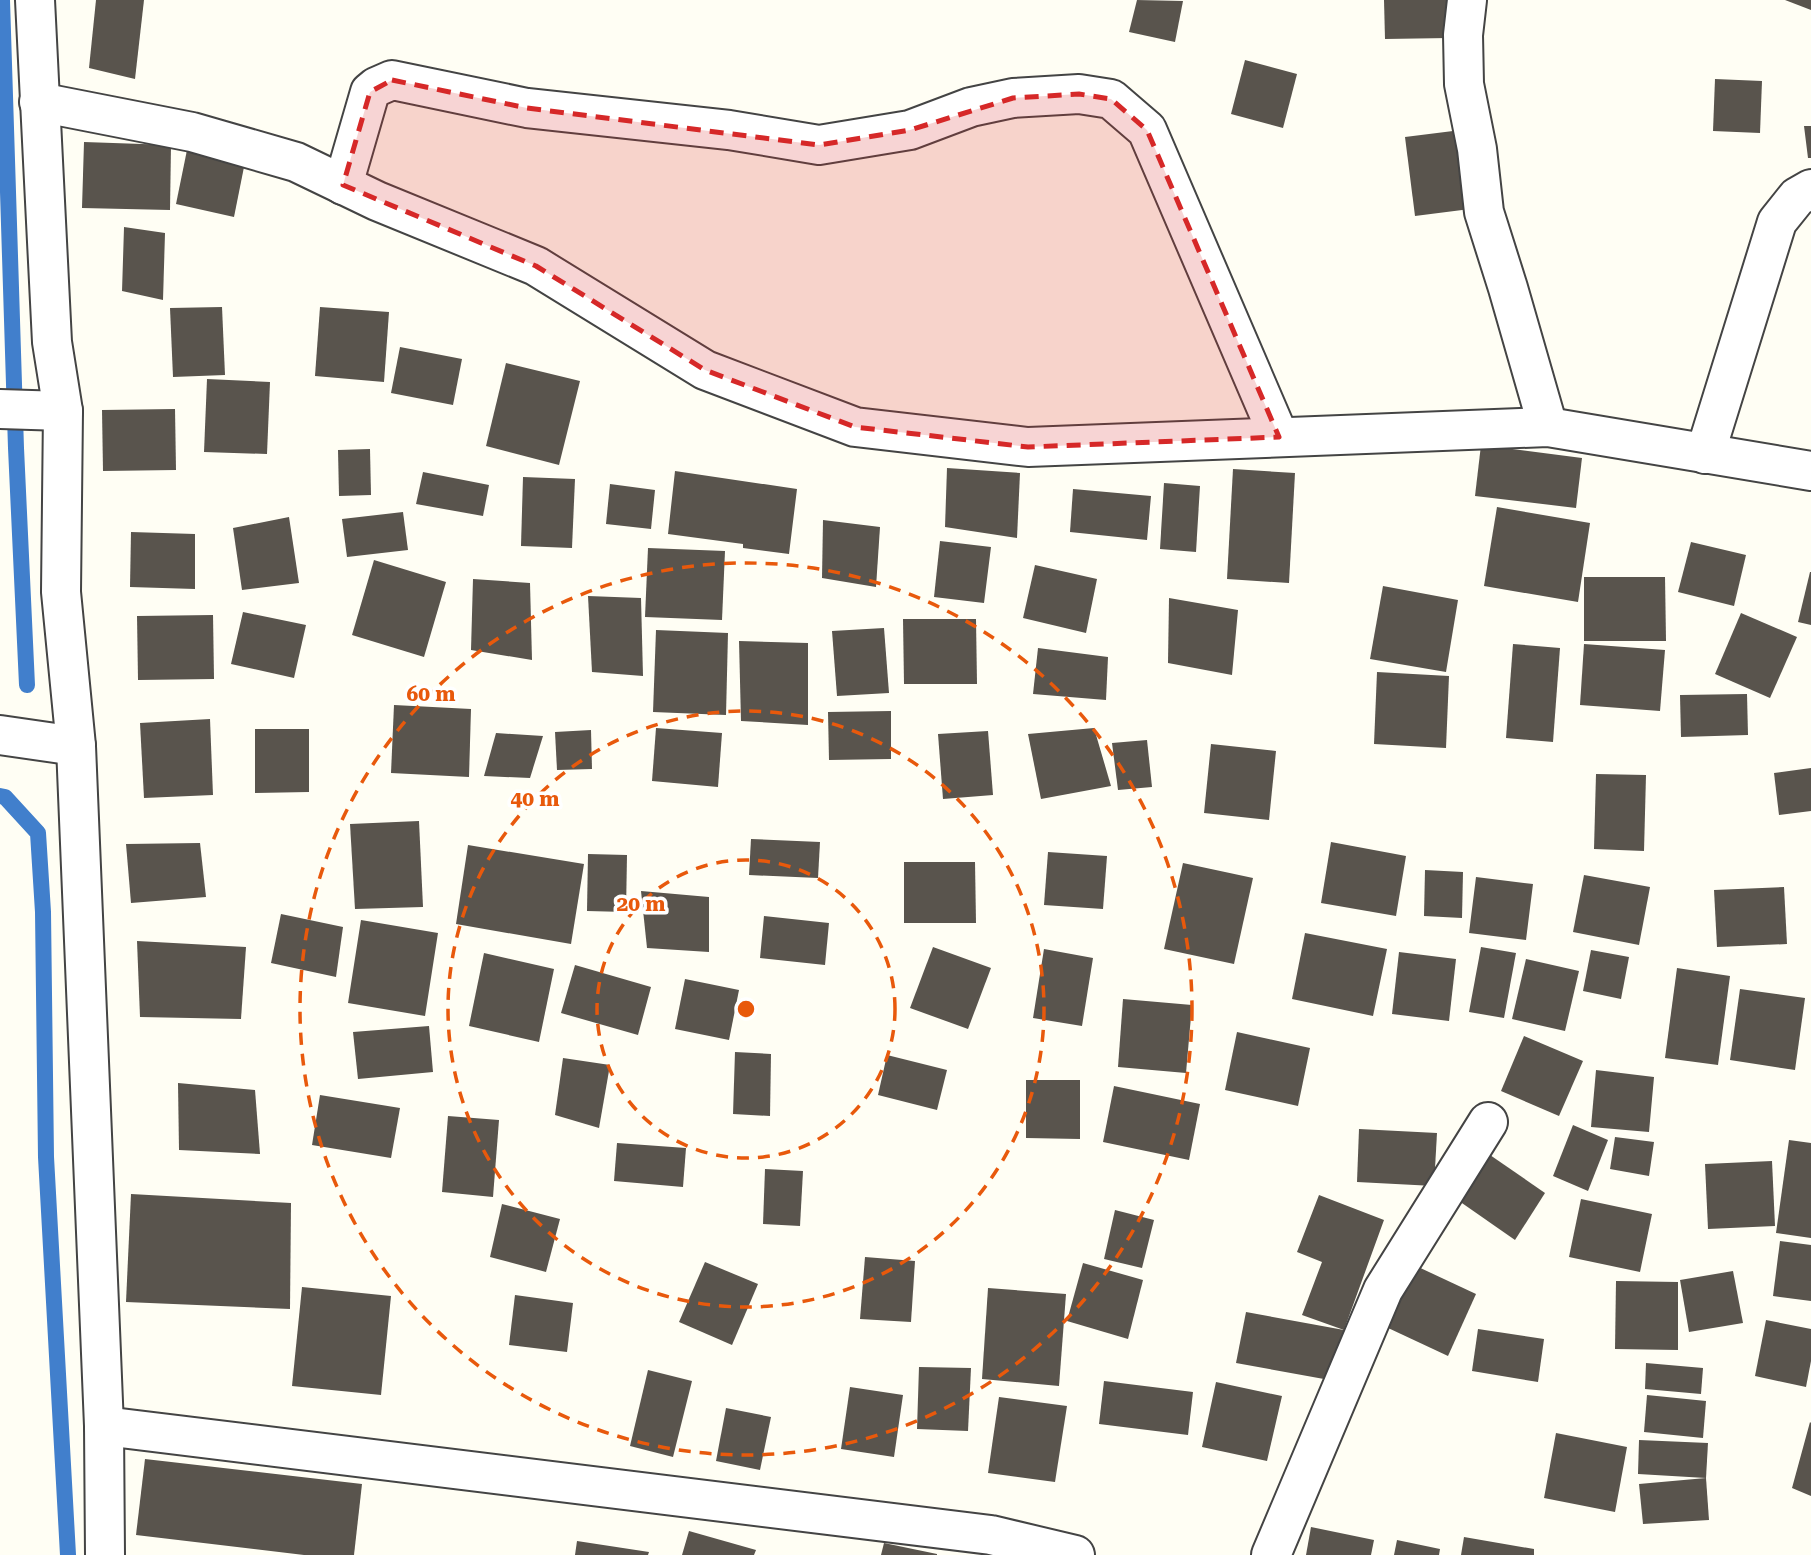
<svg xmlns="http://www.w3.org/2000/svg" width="1811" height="1555" font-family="'Roboto Serif',serif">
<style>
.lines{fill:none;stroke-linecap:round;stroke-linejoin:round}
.stream{stroke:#417fcc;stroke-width:16}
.building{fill:#59544d}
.street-casing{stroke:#444;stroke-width:42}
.street{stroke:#fff;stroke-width:38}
.marked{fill:#d62828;fill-opacity:0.2;stroke:#d62828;stroke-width:5;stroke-dasharray:14 9;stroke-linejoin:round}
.ring{fill:none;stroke:#e8590c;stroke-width:3.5;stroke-dasharray:12 9}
.centre{fill:#e8590c;stroke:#fff;stroke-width:3.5}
.ring-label{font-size:21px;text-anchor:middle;font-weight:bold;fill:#e8590c;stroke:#fff;stroke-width:7;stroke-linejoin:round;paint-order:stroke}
</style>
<rect width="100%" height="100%" fill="#fffef4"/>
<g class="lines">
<!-- stream -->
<g class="stream">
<polyline points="2,0 16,448 27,685"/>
<polyline points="0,796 5,797 38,833 43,912 46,1157 68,1555"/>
</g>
</g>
<!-- building -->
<g class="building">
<polygon points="96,0 144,0 135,79 89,68"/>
<polygon points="1137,0 1183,1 1175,42 1129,32"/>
<polygon points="1384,0 1448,0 1449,38 1385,39"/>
<polygon points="1785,0 1811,0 1811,10"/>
<polygon points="1245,60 1297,74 1283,128 1231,114"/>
<polygon points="1715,79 1762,81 1760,133 1713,131"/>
<polygon points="1804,126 1811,126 1811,158 1808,158"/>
<polygon points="1461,130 1470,209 1415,216 1405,137"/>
<polygon points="84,142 171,145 170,210 82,208"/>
<polygon points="187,150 245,162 234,217 176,204"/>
<polygon points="124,227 165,233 163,300 122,291"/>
<polygon points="222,307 225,375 173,377 170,308"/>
<polygon points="320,307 389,312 384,382 315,376"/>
<polygon points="400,347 462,359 453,405 391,393"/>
<polygon points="506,363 580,381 559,465 486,446"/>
<polygon points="207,379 270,382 267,454 204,452"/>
<polygon points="175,409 176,470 103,471 102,410"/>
<polygon points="1481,445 1582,458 1576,508 1475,496"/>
<polygon points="370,449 371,495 339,496 338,450"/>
<polygon points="947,468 1020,473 1017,538 945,527"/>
<polygon points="1233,469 1295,473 1289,583 1227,579"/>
<polygon points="675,471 797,489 789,554 743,548 743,544 668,534"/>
<polygon points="423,472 489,485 483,516 416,504"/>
<polygon points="523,477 575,479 572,548 521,546"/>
<polygon points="1164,483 1200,486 1196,552 1160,549"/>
<polygon points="610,484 655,490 651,529 606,524"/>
<polygon points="1073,489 1151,496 1147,540 1070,532"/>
<polygon points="1497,507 1590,523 1578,602 1484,586"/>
<polygon points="403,512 408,550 347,557 342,519"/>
<polygon points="289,517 299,583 242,590 233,528"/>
<polygon points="823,520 880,527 876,587 822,578"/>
<polygon points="131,532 195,534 195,589 130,587"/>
<polygon points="940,541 991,547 984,603 934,597"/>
<polygon points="1691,542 1746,555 1734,606 1678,592"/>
<polygon points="648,548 725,551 722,620 645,617"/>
<polygon points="374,560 446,582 424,657 352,635"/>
<polygon points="1035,565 1097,579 1086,633 1023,618"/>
<polygon points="1810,572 1811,572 1811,625 1798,622"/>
<polygon points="1584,577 1665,577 1666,641 1584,641"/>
<polygon points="473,579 530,583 532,660 471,650"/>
<polygon points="1383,586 1458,600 1446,672 1370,659"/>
<polygon points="588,596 641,598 643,676 592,672"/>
<polygon points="1169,598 1238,610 1232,675 1168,663"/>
<polygon points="243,612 306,625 294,678 231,664"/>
<polygon points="1741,613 1797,637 1770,698 1715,674"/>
<polygon points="213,615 214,679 138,680 137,616"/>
<polygon points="903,619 976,619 977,684 904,684"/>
<polygon points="884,628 889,693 837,696 832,631"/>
<polygon points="656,630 728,633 726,715 653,712"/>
<polygon points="739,641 808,643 808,725 741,721"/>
<polygon points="1513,644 1560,648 1553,742 1506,738"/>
<polygon points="1584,644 1665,650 1660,711 1580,705"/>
<polygon points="1038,648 1108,657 1106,700 1033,694"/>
<polygon points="1377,672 1449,676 1446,748 1374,744"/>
<polygon points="1747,694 1748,735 1681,737 1680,695"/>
<polygon points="394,705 471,709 469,777 391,773"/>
<polygon points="891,711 891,759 829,760 828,712"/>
<polygon points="210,719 213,795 144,798 140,723"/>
<polygon points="656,728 722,733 718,787 652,781"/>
<polygon points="1094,728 1111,786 1041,799 1028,734"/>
<polygon points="255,729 309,729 309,792 255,793"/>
<polygon points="591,730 592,769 557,770 555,732"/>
<polygon points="988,731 993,795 943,799 938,734"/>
<polygon points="496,733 543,736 530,778 484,776"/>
<polygon points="1147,740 1152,787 1118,790 1112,743"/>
<polygon points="1211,744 1276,751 1269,820 1204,813"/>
<polygon points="1811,768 1811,811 1779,815 1774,773"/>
<polygon points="1596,774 1646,775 1644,851 1594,849"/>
<polygon points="419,821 423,907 355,909 350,824"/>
<polygon points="751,839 820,842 818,878 749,875"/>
<polygon points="1331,842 1406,856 1396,916 1321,903"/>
<polygon points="200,843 206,897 131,903 126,844"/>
<polygon points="468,845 584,864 571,944 456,924"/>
<polygon points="1048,852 1107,856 1103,909 1044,905"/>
<polygon points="588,854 627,855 626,912 587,911"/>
<polygon points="904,862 975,862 976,923 904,923"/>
<polygon points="1183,863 1253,878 1234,964 1164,949"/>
<polygon points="1425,870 1463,872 1462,918 1424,916"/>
<polygon points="1584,875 1650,887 1639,945 1573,932"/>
<polygon points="1476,877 1533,884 1526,940 1469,933"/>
<polygon points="1784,887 1787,944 1717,947 1714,890"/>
<polygon points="641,891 709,897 709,952 647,948"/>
<polygon points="281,914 343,927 336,977 271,963"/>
<polygon points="764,916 829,923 825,965 760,958"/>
<polygon points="361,920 438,933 425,1016 348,1003"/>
<polygon points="1305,933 1387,949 1373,1016 1292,999"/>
<polygon points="137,941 246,947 241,1019 140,1017"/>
<polygon points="933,947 991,968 968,1029 910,1008"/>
<polygon points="1481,947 1516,953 1504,1018 1469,1012"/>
<polygon points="1044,949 1093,958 1082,1026 1033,1018"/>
<polygon points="1591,950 1629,957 1621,999 1583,991"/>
<polygon points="1399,952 1456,959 1449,1021 1392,1014"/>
<polygon points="484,953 554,969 539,1042 469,1026"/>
<polygon points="1526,959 1579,971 1565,1031 1512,1019"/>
<polygon points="575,965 651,987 638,1035 561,1013"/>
<polygon points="1677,968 1730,976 1718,1065 1665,1058"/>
<polygon points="685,979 739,990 729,1040 675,1029"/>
<polygon points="1740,989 1805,998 1795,1070 1730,1060"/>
<polygon points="1123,999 1192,1005 1186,1073 1118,1067"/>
<polygon points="429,1026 433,1072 358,1079 353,1032"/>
<polygon points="1237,1032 1310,1048 1298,1106 1225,1090"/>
<polygon points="1524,1036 1583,1061 1559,1116 1501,1091"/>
<polygon points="735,1052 771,1054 770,1116 733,1114"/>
<polygon points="887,1055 947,1070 937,1110 878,1095"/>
<polygon points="563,1058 610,1065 599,1128 555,1115"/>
<polygon points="1596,1070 1654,1077 1649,1132 1591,1127"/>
<polygon points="1026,1080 1080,1080 1080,1139 1026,1138"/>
<polygon points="178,1083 255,1090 260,1154 179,1150"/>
<polygon points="1114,1086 1200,1104 1189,1160 1103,1142"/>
<polygon points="320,1095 400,1108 391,1158 312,1145"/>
<polygon points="448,1116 499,1120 493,1197 442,1192"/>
<polygon points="1573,1125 1608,1140 1588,1191 1553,1176"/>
<polygon points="1359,1129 1437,1133 1434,1186 1357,1182"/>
<polygon points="1615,1137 1654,1142 1649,1176 1610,1169"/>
<polygon points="1789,1140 1811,1143 1811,1238 1776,1233"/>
<polygon points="617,1143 686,1148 683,1187 614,1181"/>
<polygon points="1490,1155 1545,1193 1515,1240 1459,1201"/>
<polygon points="1772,1161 1775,1226 1708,1229 1705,1164"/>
<polygon points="765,1169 803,1171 800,1226 763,1224"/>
<polygon points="131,1194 291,1203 290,1309 126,1302"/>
<polygon points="1319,1195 1384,1220 1344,1330 1302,1315 1322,1262 1297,1252"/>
<polygon points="1581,1199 1652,1214 1640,1272 1569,1257"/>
<polygon points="502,1204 560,1219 546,1272 490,1257"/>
<polygon points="1115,1210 1154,1220 1142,1268 1104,1259"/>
<polygon points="1780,1241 1811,1245 1811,1301 1773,1296"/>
<polygon points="865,1257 915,1261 911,1322 860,1319"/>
<polygon points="705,1262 758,1284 732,1345 679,1322"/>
<polygon points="1083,1263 1143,1280 1128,1339 1067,1321"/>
<polygon points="1414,1265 1476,1294 1448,1356 1386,1327"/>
<polygon points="1733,1271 1743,1323 1689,1332 1680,1280"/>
<polygon points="1616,1281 1678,1282 1678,1350 1615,1349"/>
<polygon points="302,1287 391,1296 381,1395 292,1386"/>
<polygon points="988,1288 1066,1294 1059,1386 982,1379"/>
<polygon points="515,1295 573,1303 567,1352 509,1345"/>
<polygon points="1246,1312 1344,1330 1335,1381 1236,1363"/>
<polygon points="1766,1320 1811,1329 1811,1361 1806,1387 1755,1376"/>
<polygon points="1478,1329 1544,1339 1538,1382 1472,1371"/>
<polygon points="1646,1363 1703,1368 1701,1394 1645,1389"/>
<polygon points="919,1367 971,1368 968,1431 917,1429"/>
<polygon points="648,1370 692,1381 673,1457 630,1446"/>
<polygon points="1104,1381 1193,1392 1188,1435 1099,1424"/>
<polygon points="1216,1382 1282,1396 1267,1461 1202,1447"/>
<polygon points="850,1387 903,1395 894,1457 841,1449"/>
<polygon points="1647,1395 1706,1401 1703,1438 1644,1432"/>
<polygon points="999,1397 1067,1406 1055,1482 988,1473"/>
<polygon points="726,1408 771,1417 760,1470 716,1461"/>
<polygon points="1810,1422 1811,1423 1811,1496 1792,1488"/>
<polygon points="1556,1433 1627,1447 1615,1512 1544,1498"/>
<polygon points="1639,1440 1708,1443 1706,1478 1638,1474"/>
<polygon points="145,1459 362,1484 354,1555 304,1555 136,1535"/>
<polygon points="1706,1478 1709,1520 1643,1524 1639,1484"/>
<polygon points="1311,1527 1374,1540 1371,1555 1306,1555"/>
<polygon points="689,1531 756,1550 754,1555 682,1555"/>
<polygon points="1464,1537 1534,1549 1534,1555 1461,1555"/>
<polygon points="1397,1540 1440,1549 1439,1555 1394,1555"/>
<polygon points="577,1541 649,1552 648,1555 575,1555"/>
<polygon points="884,1543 937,1554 937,1555 881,1555"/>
</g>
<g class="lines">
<!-- street casing -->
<g class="street-casing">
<g id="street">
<polyline points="35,0 52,342 63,411 61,592 76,746 104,1426 105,1555"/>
<polyline points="1467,0 1463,35 1464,84 1477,149 1484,212 1508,288 1548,427"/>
<polyline points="39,102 192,132 296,162 377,201 536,266 705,370 855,427 1028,447 1548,427 1811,471"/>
<polyline points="343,185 370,92 376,87 392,80 527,108 729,130 819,145 910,130 971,107 1013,98 1079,94 1111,99 1147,130 1279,437"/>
<polyline points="0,409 63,411"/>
<polyline points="1705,454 1777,222 1797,197 1811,189"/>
<polyline points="0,735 76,746"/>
<polyline points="104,1426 991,1535 1075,1555"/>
<polyline points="1271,1555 1383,1290 1488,1122"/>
</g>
</g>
<!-- street -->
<use href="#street" class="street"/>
</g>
<!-- marked area -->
<path class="marked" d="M 392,80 L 527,108 L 819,145 L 910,130 L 1013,98 L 1079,94 L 1111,99 L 1147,130 L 1279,437 L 1028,447 L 855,427 L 705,370 L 536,266 L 343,185 L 370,92 Z"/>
<!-- distance rings -->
<g class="ring">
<circle cx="746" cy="1009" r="149"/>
<circle cx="746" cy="1009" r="298"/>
<circle cx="746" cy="1009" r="446"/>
</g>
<circle cx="746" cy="1009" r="10" class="centre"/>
<g class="ring-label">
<text x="431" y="701">60 m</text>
<text x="535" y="806">40 m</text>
<text x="641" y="911">20 m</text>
</g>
</svg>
